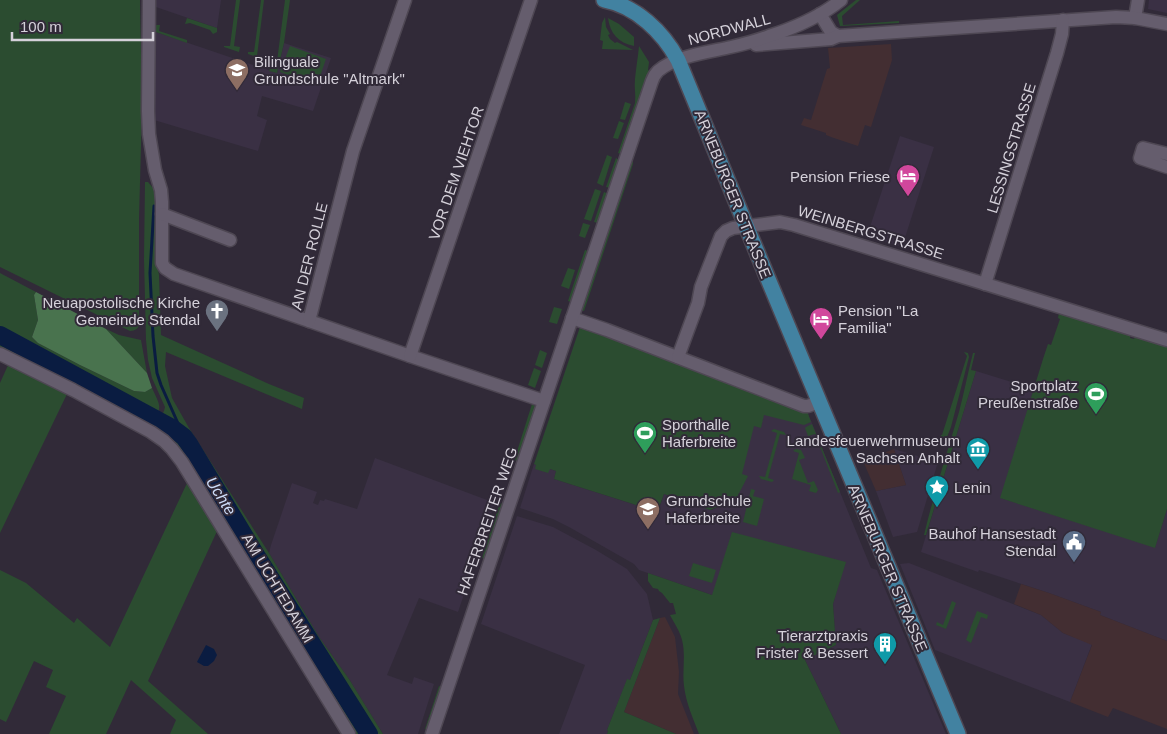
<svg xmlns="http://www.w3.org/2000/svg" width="1167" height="734" font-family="Helvetica,sans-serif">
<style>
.built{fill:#3a3044}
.industrial{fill:#432e32}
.green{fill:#2b4c30}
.forest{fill:#49734e}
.water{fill:#0a1c41}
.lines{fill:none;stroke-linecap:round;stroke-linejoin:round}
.stream{stroke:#0a1c41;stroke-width:3}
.river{stroke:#0a1c41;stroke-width:18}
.minor-casing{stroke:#4e4753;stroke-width:15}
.major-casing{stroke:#4e4753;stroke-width:18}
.minor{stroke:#655d6d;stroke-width:12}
.major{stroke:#4282a1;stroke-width:15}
.labels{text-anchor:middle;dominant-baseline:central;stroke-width:4;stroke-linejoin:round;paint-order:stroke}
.street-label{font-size:15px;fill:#d5d1da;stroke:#312a38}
.poi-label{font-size:15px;fill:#d5d1da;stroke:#312a38;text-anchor:end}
.water-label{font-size:16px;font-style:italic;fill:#cddcf8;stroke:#312a38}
</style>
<rect width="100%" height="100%" fill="#312a38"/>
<!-- built -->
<g class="built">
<polygon points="156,0 221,0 217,28 156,7"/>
<polygon points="1149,0 1167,0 1167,13 1148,9"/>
<polygon points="153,31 277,73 284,43 331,58 313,111 262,96 257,116 267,120 258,151 154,120"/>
<polygon points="900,136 934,147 902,247 867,236"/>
<polygon points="976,371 1034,389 1001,498 1155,547 1167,509 1167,641 1100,615 1101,612 1049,593 979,570 978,572 921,552"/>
<polygon points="761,396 807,411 871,568 877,570 946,734 841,734 805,660 836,645 833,604 845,562 712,595 639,570 634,564 569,527 553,519 520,508 534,464 556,471 554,479 658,512 664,494 711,510 716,508 733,500"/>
<polygon points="894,449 938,462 917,532 893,537 876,491 906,485"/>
<polygon points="375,458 495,503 458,612 419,598 387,675 412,684 414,677 434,684 418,734 383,734 349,679 319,637 269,553 271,545 292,483 317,492 313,503 318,505 320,500 324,501 325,499 357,509"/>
<polygon points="517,516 553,527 596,550 627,569 647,594 653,620 630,680 627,680 607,730 608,731 607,734 559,734 585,665 481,624"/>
<polygon points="909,563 1041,615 1063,633 1092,644 1070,702 935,650 900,564"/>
</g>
<!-- industrial -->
<g class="industrial">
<polygon points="891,44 892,60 871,127 865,125 858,146 831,137 826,135 826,133 801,125 804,118 811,120 827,69 830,68 828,48"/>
<polygon points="894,449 906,485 876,491 863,461"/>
<polygon points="1021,584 1049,593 1101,612 1100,615 1167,641 1167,729 1113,708 1108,717 1070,702 1092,645 1063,633 1041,615 1014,604"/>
<polygon points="665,617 675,637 679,672 678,694 694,734 676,734 624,712 660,618"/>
</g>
<!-- green -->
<g class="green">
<path d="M 0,0 L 140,0 L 142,109 L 139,219 L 139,320 C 141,327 136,331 130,331 L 0,267 Z"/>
<polygon points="236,0 240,0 234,46 240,47 239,52 224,47 224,46 230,46"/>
<polygon points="261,0 264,0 257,56 263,57 262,59 248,54 248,52 254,52"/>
<polygon points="285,0 290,0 284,43 277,73 269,71 270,69 276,69"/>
<polygon points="856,0 860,0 842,16 843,25 899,21 899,23 840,26 837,15"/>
<polygon points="605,17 606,27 610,34 608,35 610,39 615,43 617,42 633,50 602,49 603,41 600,40 602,23"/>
<polygon points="187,18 217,28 217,32 213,34 210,30 190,23 185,24"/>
<path d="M 608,18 L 619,24 L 634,37 L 634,46 C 618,43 610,33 608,18 Z"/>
<polygon points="157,25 160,25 159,31 187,40 187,43 153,31 154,26"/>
<polygon points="290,46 326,59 317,85 280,72"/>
<path d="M 639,46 L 649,62 L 648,70 L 650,71 L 621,154 L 618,153 L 635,103 C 636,95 634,87 635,79 C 636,68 638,57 639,46 Z"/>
<polygon points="625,102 631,104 625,120 620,119"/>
<polygon points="619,121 624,123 618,139 613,138"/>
<polygon points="607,155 612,157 603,186 597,183"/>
<polygon points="616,158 619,160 610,188 606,187"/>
<polygon points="631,160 633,162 633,164 584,311 581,310"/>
<polygon points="145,182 148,182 159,195 157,264 159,275 161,335 269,384 304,398 302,409 166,352 165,366 172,398 189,428 269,553 319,637 349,679 383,734 356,734 258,575 185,455 174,441 155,428 164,411 165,407 152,378 148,360 146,340 144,259"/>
<polygon points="595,189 601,191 591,221 584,219"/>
<polygon points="604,192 608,194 598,223 594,222"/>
<polygon points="583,223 590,225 585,238 579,236"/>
<polygon points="585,250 588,251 571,302 568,301"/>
<polygon points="568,268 575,270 569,289 561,286"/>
<path d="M 0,273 L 36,292 L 34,295 L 38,320 L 32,337 L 38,343 L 80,365 L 134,391 L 145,392 L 152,388 C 162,409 162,407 150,427 L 0,348 Z"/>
<polygon points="554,307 562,309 557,324 549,322"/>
<polygon points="1059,313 1130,335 1130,338 1134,339 1135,337 1167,347 1167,509 1155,548 1000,498 1043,359 1048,344 1051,345 1060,319 1058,318"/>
<polygon points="580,327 761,396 807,411 811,422 804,425 764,415 761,428 754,426 742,474 748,476 736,499 710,510 664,494 657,513 633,504 554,479 556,471 550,469 548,473 535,469 536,465 534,464"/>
<polygon points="106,329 119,335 141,340 147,373"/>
<polygon points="540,350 547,353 542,368 535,365"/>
<polygon points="964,352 968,353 969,357 951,427 943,447 938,446 941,435 942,435 967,356"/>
<path d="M 973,353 L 975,353 L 971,370 L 976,371 L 926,535 L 924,535 C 934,493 947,453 959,412 C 964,393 968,372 973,353 Z"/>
<polygon points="9,363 67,394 0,533 0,383"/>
<polygon points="534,368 541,371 535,388 528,385"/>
<polygon points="532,404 536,407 518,460 514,461"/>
<polygon points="812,424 840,492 838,493 815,434 808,436 805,428 806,427"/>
<polygon points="774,429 784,432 786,435 780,434 768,478 774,480 772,482 761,479 759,476 765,477 777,433 771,431"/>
<polygon points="796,449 801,450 805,458 799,460 808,483 814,481 818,490 816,493 809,491 811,485 792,479 799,453 793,451"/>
<polygon points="188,481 218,529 148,681 208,734 170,734 176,720 131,680 106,734 49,734 66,696 46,687 53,670 34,661 6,722 0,719 0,570 26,583 74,623 77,618 110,647"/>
<polygon points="751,489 755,490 753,496 764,499 757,526 743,522"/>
<polygon points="500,502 503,505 485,559 482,558"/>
<path d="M 732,532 L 846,562 L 833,604 L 836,645 L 805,660 L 841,734 L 699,734 C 693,718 686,703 684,686 C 682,671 686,655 682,640 C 680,631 674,623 670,615 L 676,614 L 673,603 L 670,603 L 662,593 L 659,591 L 658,589 L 653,588 L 648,581 L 648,573 L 712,595 Z"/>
<polygon points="693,563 716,570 712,583 689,576"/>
<polygon points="952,601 956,603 946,629 936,625 937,622 943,625"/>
<polygon points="977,611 988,615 987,619 981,617 971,643 966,640"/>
<polygon points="660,618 624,712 676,734 607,734 608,731 607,730 627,679 630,680 653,620"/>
<polygon points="439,686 442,687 428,729 425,729"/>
</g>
<!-- forest -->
<polygon class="forest" points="36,292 106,329 147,373 152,388 145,392 134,391 80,365 38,343 32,337 38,320 34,295"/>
<!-- water -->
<polygon class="water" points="206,645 214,649 217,655 214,661 208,666 204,666 197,662"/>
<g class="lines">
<!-- stream -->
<polyline class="stream" points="154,206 150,273 153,336 157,373 161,385 184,437"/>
<!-- river -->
<polyline class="river" points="0,335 172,428 184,437 189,444 254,552 369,734"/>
<!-- minor casing -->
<g class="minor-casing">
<g id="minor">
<polyline points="149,0 148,111 149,134 155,170 161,190 162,202 162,263 165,268 174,274 410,356 544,401"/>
<polyline points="820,14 831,32 838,36"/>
<polyline points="1135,18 1138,0"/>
<polyline points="756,45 831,39 838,36 1116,17 1135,18 1167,24"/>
<polyline points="1167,154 1143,148 1140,158 1167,167"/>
<polyline points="162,214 230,240"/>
<polyline points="985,284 1057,53 1062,34 1063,20"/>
<polyline points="572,318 607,330 804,406 808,406 819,402"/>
<polyline points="309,321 353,151 405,0"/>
<polyline points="0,354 73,390 151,432 164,441 172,449 182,462 349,734"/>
<polyline points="410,356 531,0"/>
<polyline points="678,357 698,303 701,287 721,236 726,231 733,228 780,222 794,225 1167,340"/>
<path d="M 432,734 L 652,81 C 653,78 655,74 658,71 C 675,56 709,52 731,47 C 744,44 756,41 769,36 C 794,28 820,17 841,0"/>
</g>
</g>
<!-- major casing -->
<g class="major-casing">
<path id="major" d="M 604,0 C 636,6 663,32 678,60 L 766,274 L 958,734"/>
</g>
<!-- minor -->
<use href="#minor" class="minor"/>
<!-- major -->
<use href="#major" class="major"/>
</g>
<!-- icons -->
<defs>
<g id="school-pin" transform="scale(1.25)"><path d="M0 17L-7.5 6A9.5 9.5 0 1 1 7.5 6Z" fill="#8d6e63" stroke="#312a38"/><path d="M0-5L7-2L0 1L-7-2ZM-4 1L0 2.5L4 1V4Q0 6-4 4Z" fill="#fff"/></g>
<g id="hotel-pin" transform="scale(1.25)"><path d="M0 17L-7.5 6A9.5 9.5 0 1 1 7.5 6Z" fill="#d1479c" stroke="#312a38"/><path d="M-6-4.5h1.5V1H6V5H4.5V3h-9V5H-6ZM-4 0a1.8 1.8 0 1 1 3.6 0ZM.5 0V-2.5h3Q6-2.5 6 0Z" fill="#fff"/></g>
<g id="church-pin" transform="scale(1.25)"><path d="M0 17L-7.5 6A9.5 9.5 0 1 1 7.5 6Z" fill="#6b7280" stroke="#312a38"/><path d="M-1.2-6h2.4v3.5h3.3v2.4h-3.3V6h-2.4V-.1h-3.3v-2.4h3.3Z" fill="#fff"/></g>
<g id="stadium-pin" transform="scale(1.25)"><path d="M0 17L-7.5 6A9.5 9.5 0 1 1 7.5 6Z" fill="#2e9e5b" stroke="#312a38"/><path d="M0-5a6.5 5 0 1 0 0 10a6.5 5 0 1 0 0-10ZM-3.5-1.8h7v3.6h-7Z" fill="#fff"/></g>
<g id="museum-pin" transform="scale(1.25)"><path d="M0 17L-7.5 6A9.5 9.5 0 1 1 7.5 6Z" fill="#0f9aa8" stroke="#312a38"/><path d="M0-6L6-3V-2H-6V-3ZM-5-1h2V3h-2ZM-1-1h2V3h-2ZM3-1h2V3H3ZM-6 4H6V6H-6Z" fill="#fff"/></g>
<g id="sight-pin" transform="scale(1.25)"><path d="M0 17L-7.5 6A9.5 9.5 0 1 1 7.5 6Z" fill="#0f9aa8" stroke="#312a38"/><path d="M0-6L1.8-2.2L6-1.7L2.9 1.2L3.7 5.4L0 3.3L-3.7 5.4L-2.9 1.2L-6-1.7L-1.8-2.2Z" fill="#fff"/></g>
<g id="civic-pin" transform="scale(1.25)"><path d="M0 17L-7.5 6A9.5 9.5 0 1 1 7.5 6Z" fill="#5c6f8a" stroke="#312a38"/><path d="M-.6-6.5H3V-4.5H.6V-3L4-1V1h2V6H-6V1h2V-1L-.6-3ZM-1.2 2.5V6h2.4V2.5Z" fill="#fff"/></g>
<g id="building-pin" transform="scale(1.25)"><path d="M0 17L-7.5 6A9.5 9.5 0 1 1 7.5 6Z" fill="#0f9aa8" stroke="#312a38"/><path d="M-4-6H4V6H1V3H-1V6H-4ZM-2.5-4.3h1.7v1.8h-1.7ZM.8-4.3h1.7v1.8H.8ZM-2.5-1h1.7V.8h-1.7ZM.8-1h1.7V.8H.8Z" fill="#fff"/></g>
</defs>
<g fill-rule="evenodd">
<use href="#school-pin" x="237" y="70"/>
<use href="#hotel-pin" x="908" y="176"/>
<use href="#church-pin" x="217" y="311"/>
<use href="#hotel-pin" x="821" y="319"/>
<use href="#stadium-pin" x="1096" y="394"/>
<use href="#stadium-pin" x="645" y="433"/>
<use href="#museum-pin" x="978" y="449"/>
<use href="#sight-pin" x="937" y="487"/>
<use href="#school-pin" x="648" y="509"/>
<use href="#civic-pin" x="1074" y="542"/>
<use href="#building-pin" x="885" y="644"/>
</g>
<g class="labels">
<!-- street labels -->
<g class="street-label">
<text transform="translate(729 29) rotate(-15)">NORDWALL</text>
<text transform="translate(1011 148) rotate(-73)">LESSINGSTRASSE</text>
<text transform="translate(456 173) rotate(-71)">VOR DEM VIEHTOR</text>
<text transform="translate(733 194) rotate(68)">ARNEBURGER STRASSE</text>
<text transform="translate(871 232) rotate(17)">WEINBERGSTRASSE</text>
<text transform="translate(309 256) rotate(-76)">AN DER ROLLE</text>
<text transform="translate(487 521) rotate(-71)">HAFERBREITER WEG</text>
<text transform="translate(888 568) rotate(67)">ARNEBURGER STRASSE</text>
<text transform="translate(278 588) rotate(59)">AM UCHTEDAMM</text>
</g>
<!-- poi labels -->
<g class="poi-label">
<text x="254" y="61" text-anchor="start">Bilinguale<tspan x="254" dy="17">Grundschule "Altmark"</tspan></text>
<text x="890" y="176">Pension Friese</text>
<text x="200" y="302">Neuapostolische Kirche<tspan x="200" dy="17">Gemeinde Stendal</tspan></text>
<text x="838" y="310" text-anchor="start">Pension "La<tspan x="838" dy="17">Familia"</tspan></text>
<text x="1078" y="385">Sportplatz<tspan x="1078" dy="17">Preußenstraße</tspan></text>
<text x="662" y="424" text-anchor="start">Sporthalle<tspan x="662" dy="17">Haferbreite</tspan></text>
<text x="960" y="440">Landesfeuerwehrmuseum<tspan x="960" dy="17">Sachsen Anhalt</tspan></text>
<text x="954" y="487" text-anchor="start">Lenin</text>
<text x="666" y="500" text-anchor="start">Grundschule<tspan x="666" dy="17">Haferbreite</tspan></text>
<text x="1056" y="533">Bauhof Hansestadt<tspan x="1056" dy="17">Stendal</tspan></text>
<text x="868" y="635">Tierarztpraxis<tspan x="868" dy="17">Frister &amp; Bessert</tspan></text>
</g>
<!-- water labels -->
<g class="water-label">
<text transform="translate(221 496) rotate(58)">Uchte</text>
</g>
</g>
<!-- scale -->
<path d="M12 32v8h141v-8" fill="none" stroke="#d5d1da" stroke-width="2.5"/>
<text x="20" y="32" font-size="15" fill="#d5d1da" stroke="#312a38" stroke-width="4" paint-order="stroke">100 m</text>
</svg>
